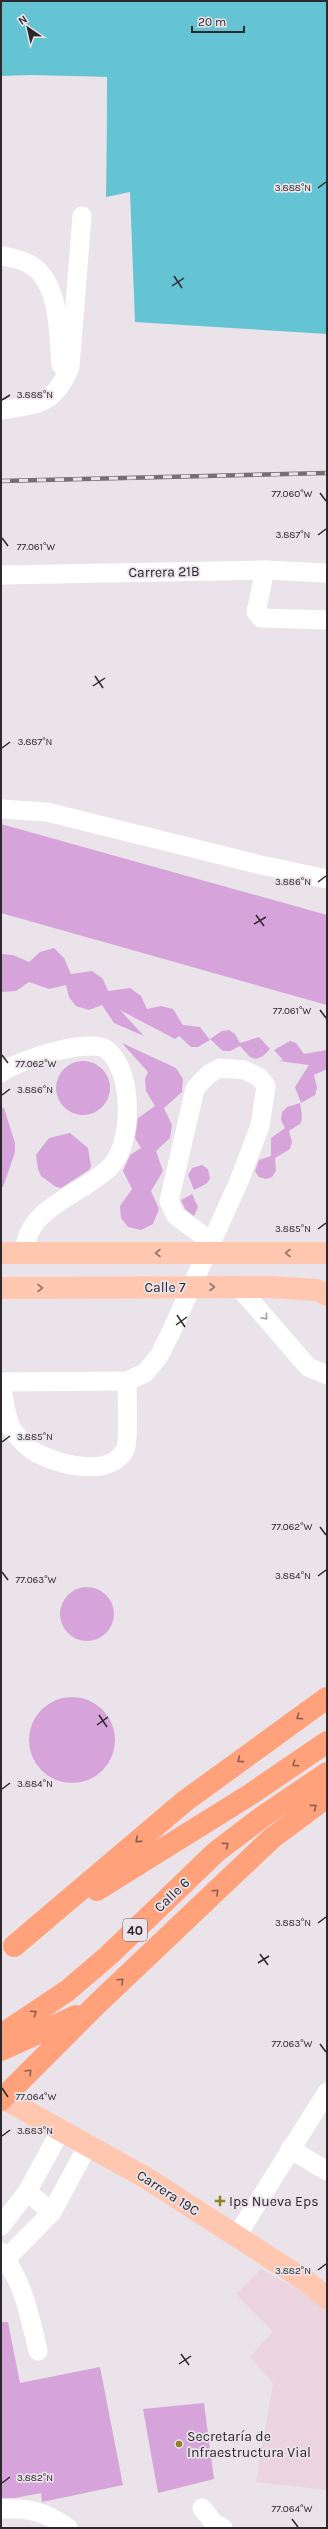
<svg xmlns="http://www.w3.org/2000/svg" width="328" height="2529" font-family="Karla,sans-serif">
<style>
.education{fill:#ebd4e0}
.water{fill:#64c4d3}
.pier{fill:#eae3ea}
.building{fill:#d6a4da}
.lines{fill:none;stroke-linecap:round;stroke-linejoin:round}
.minor{stroke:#fff;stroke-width:19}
.major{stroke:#ffc7af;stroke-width:22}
.highway{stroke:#ffa17a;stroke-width:22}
.rail-casing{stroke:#747175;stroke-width:4.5}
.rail{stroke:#eae3ea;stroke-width:3;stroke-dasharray:9;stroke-linecap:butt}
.oneway{stroke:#95786e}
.oneway2{stroke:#a09fa0}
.oneway3{stroke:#8a5f4f}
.ticks{fill:none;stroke:#2b292c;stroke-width:1.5}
.poi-dot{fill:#8d8229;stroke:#eae3ea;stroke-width:1.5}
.labels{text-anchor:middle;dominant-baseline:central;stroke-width:3.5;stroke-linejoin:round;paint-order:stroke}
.shield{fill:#eae3ea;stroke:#646165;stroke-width:1}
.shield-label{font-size:13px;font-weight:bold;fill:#2b292c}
.street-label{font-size:14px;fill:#2b292c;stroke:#eae3ea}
.poi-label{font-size:14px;fill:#2b292c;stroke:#eae3ea;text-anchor:start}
.ticks-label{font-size:10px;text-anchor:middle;fill:#2b292c;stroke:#eae3ea;stroke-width:3.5;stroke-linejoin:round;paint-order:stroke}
</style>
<rect width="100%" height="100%" fill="#eae3ea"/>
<!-- education -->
<polygon class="education" points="261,2269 327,2306 327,2490 256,2482 273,2383 250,2357 273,2331 236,2294"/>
<!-- water -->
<polygon class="water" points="1,1 327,1 327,334 135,322 130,192 106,197 107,77 1,76"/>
<!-- pier -->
<polygon class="pier" points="32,75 107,77 106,197 104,197 105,79 1,78 1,76"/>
<!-- building -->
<g class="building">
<polygon points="1,824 327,915 327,1005 1,913"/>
<polygon points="54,948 64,958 71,974 92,971 103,979 108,991 130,988 141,996 147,1009 161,1006 173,1009 183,1025 200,1027 210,1040 198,1047 191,1047 179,1036 175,1039 120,1010 144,1036 114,1023 102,1005 89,1010 76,1006 69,997 66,985 49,989 29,982 16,991 1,992 1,954 13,955 29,962 40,952"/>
<polygon points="229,1030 235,1034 240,1043 259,1037 270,1049 263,1056 256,1059 250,1057 240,1046 230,1051 223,1051 210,1039 222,1031"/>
<polygon points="290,1041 296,1043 304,1054 327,1050 327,1069 314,1075 317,1088 315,1095 301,1103 295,1087 309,1065 279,1061 283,1060 274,1050"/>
<polygon points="122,1043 176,1068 183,1079 182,1092 164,1108 172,1125 170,1138 156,1151 163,1171 151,1191 159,1209 153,1224 141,1230 128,1227 121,1218 120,1206 132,1189 123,1171 130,1155 141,1148 135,1138 138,1118 155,1106 146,1091 145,1079 148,1072"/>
<circle cx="83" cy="1088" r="27"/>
<polygon points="300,1103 302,1116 301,1123 289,1131 292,1142 290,1149 275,1158 276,1171 272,1177 266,1179 259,1177 255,1171 259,1160 271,1156 271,1138 285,1128 281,1120 282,1112 287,1107"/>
<polygon points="1,1108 4,1108 15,1143 15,1152 3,1187 1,1187"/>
<polygon points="70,1133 88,1148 91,1166 89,1170 61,1188 56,1187 41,1176 38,1169 36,1155 49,1138"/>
<polygon points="202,1165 208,1169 210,1179 206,1184 194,1190 188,1175 192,1168"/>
<polygon points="192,1194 198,1207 194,1216 185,1209 181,1200"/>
<circle cx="87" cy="1614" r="27"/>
<circle cx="72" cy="1740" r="43"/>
<polygon points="1,2322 8,2322 20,2383 100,2367 123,2485 42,2502 41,2493 15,2498 1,2498"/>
<polygon points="204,2403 214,2479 158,2493 143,2409"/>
</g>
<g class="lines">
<!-- minor -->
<g class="minor">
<path d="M 1,256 C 6,256 11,258 16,259 C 61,269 58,328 61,365"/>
<path d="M 1,410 C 39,404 54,405 70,367 L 82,216"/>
<polyline points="265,570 256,612 261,618 327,620"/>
<polyline points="1,575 265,570 327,573"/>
<polyline points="1,809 47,812 261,865 327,879"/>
<path d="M 1,1073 C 17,1060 90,1037 107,1050 C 134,1071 133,1143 111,1166 C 85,1194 24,1207 25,1253"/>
<polyline points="239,1287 308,1367 327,1375"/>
<polyline points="1,1382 127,1381 145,1373 159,1356 172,1330 239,1181 260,1126 266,1086 259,1077 244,1070 220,1068 209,1074 202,1081 195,1089 169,1201 176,1216 212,1242"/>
<path d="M 1,1382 C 3,1393 6,1420 12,1429 C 18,1438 30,1451 41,1455 C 65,1466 109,1477 125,1450 C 129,1443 127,1393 127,1381"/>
<polyline points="290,2149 327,2171"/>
<polyline points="27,2192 52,2212"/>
<polyline points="1,2226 27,2192 61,2130"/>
<polyline points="236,2237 327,2092"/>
<path d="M 1,2252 C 23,2282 30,2316 38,2351"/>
<polyline points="1,2264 52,2212 88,2145"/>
<polyline points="202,2508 214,2523 223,2528"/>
<path d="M 1,2509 C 29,2508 45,2511 68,2528"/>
</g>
<!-- major -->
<g class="major">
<polyline points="1,1253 327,1253"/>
<polyline points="1,1288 271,1287 317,1290 327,1295"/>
<polyline points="3,2098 148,2179 309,2283 327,2298"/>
</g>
<!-- highway -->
<g class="highway">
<polyline points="97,1890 251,1794 327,1742"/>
<polyline points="14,1946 185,1801 327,1698"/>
<polyline points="1,2035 67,1991 108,1956 216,1852 262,1817 327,1773"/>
<polyline points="1,2050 76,2016"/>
<polyline points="1,2100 96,2005 272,1838 327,1797"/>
</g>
<!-- rail casing -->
<g class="rail-casing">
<polyline id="rail" points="1,481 327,473"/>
</g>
<!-- rail -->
<use href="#rail" class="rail"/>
</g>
<!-- one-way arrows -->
<defs><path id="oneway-chevron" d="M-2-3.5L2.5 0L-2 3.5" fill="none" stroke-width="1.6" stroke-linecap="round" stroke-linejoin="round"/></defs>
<g class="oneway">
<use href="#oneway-chevron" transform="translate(158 1253) rotate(-180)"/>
<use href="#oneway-chevron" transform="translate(288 1253) rotate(-180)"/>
<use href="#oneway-chevron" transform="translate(212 1287)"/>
<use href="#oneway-chevron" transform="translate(40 1288)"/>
</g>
<use class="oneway2" href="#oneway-chevron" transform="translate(265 1317) rotate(49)"/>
<g class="oneway3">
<use href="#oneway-chevron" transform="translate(299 1717) rotate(146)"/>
<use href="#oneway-chevron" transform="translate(240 1760) rotate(143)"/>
<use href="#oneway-chevron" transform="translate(295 1764) rotate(146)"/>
<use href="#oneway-chevron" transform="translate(314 1807) rotate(-37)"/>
<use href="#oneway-chevron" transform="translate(138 1840) rotate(140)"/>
<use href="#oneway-chevron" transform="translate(226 1845) rotate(-37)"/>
<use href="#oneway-chevron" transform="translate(216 1892) rotate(-43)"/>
<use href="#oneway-chevron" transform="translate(121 1981) rotate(-43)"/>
<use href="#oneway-chevron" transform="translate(34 2013) rotate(-34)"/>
<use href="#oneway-chevron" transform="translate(29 2072) rotate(-45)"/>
</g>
<!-- ticks -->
<path class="ticks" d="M 318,188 L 326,182M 174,276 L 182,288M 172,286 L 184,278M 2,400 L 10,395M 320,493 L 326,501M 318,535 L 326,529M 2,538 L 8,546M 95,676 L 103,688M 93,686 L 105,678M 2,748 L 10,742M 318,882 L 326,876M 256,915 L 264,926M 254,924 L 266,917M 320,1010 L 326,1018M 2,1055 L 8,1063M 2,1095 L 10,1089M 318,1229 L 326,1223M 177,1315 L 185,1327M 176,1325 L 187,1317M 2,1442 L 10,1436M 320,1527 L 326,1535M 2,1572 L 8,1580M 318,1576 L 326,1570M 99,1715 L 107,1727M 97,1725 L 108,1717M 2,1789 L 10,1783M 318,1923 L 326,1917M 260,1954 L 268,1965M 258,1963 L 269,1956M 320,2044 L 326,2052M 2,2088 L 8,2097M 2,2136 L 10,2130M 318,2270 L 326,2264M 181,2354 L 189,2365M 179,2364 L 191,2356M 2,2483 L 10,2477M 292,2519 L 298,2527"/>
<!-- markers -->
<g class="poi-dot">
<path d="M218 2195h4v4h4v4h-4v4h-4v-4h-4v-4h4z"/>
<circle cx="179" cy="2444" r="4"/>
</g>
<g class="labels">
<!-- shield labels -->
<rect class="shield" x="123" y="1919" width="24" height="22" rx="3"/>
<g class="shield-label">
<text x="135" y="1930">40</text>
</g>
<!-- street labels -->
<g class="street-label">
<text transform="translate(164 572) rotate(-1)">Carrera 21B</text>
<text x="165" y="1287">Calle 7</text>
<text transform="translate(172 1895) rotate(-44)">Calle 6</text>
<text transform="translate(168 2193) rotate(33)">Carrera 19C</text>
</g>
<!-- poi labels -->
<g class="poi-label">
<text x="229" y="2201">Ips Nueva Eps</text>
<text x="187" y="2436">Secretaría de<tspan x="187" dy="16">Infraestructura Vial</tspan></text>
</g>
</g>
<g class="ticks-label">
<text x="293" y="191">3.888°N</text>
<text x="35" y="398">3.888°N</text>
<text x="292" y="497">77.060°W</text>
<text x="293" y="538">3.887°N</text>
<text x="36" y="550">77.061°W</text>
<text x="35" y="745">3.887°N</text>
<text x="293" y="885">3.886°N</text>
<text x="292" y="1014">77.061°W</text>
<text x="36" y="1067">77.062°W</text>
<text x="35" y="1093">3.886°N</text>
<text x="293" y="1232">3.885°N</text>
<text x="35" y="1440">3.885°N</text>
<text x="292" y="1530">77.062°W</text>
<text x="293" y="1579">3.884°N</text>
<text x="36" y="1583">77.063°W</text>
<text x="35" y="1787">3.884°N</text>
<text x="293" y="1926">3.883°N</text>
<text x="292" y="2047">77.063°W</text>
<text x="36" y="2100">77.064°W</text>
<text x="35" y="2134">3.883°N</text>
<text x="293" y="2274">3.882°N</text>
<text x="35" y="2481">3.882°N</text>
<text x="292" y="2512">77.064°W</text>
</g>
<!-- border -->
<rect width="328" height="2529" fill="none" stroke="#2b292c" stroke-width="4"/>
<!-- north arrow -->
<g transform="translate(28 28) rotate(326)" stroke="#eae3ea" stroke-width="3" paint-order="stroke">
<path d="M0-3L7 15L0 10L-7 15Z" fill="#2b292c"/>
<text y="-6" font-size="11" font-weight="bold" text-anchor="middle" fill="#2b292c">N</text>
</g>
<!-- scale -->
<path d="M192 26v6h52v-6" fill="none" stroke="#2b292c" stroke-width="2"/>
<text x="198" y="26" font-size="12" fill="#2b292c" stroke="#eae3ea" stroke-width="3" paint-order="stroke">20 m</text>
</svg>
